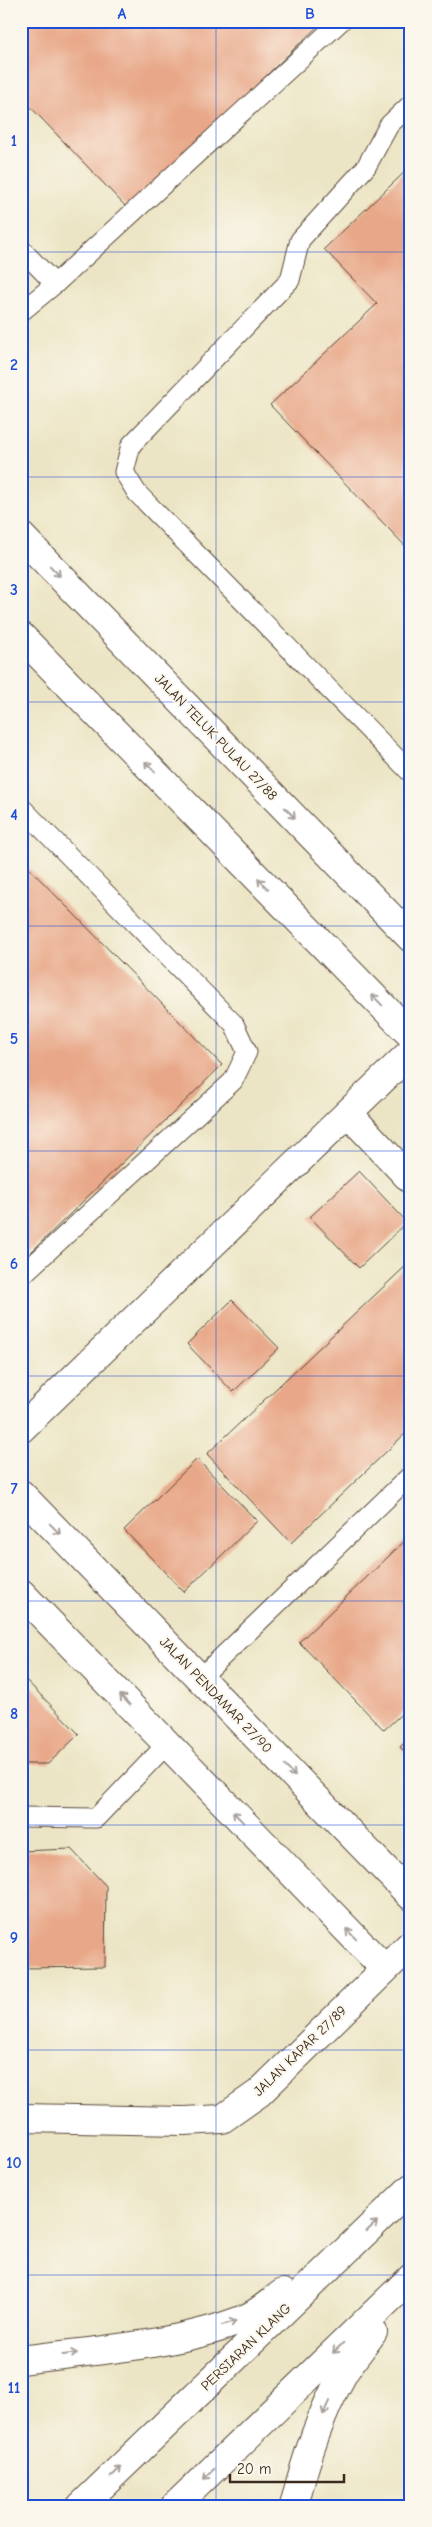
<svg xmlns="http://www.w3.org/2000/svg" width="432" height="2527" font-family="'Comic Neue',sans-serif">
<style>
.building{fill:#e8a788}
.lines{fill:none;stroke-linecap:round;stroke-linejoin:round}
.service-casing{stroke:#564637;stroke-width:21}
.minor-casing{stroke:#564637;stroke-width:30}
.tertiary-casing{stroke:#564637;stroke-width:30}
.primary-casing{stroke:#564637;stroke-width:30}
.service{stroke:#fff;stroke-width:19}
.minor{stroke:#fff;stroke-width:28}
.tertiary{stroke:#fff;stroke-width:28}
.primary{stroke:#fff;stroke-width:28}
.oneway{stroke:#a79f9a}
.grid{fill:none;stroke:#1d4ed8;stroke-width:1;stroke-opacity:0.55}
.labels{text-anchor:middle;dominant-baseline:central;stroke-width:4;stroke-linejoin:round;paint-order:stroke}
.street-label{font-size:14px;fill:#3b2a1e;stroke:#fbf7ec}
.neatline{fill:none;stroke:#1d4ed8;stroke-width:2}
.grid-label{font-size:16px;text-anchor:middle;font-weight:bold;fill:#1d4ed8}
</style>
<rect width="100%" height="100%" fill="#fbf7ec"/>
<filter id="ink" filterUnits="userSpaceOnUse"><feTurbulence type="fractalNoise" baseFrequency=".02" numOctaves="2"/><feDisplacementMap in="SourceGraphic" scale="10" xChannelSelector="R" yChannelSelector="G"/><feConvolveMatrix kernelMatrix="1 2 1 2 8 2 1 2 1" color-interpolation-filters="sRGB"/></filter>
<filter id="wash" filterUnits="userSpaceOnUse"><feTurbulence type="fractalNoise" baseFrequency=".0096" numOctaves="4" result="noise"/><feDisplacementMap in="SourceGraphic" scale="20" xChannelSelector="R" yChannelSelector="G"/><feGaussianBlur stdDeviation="1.12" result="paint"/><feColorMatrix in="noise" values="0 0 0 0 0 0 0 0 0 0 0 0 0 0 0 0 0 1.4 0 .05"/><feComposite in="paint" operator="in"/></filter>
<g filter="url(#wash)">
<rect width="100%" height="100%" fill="#ece5c5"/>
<g id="blocks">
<!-- building -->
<g class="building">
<polygon points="21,21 323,21 128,209 21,97"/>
<polygon points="411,166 411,552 270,405 377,304 324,249"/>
<polygon points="21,860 222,1065 21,1262"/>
<polygon points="359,1171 407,1222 359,1268 310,1217"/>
<polygon points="411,1261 411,1428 291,1543 207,1454"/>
<polygon points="232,1300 279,1348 233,1392 187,1344"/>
<polygon points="197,1459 257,1521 184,1592 124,1530"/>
<polygon points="411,1535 411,1705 384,1730 299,1642"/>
<polygon points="21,1675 79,1734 48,1764 21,1764"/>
<polygon points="411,1736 411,1758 400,1747"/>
<polygon points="71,1849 106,1886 105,1967 21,1968 21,1851"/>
</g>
</g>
</g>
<g filter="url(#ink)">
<use href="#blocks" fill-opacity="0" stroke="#564637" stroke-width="1"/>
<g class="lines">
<!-- service casing -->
<g class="service-casing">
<g id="service">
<polyline points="411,104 389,125 366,167 300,240 290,280 131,445 124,472 137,493 411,773"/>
<polyline points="21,249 55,284"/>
<polyline points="21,312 55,284 341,21"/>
<polyline points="21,807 234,1024 247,1052 233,1081 21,1276"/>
<polyline points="200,1678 411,1475"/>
<polyline points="21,1817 96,1818 167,1744"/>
</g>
</g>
<!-- minor casing -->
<g class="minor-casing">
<g id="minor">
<polyline points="348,1113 411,1180"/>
<polyline points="21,1429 411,1052"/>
<polyline points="21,1494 411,1896"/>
<polyline points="21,1593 385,1969"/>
<polyline points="21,2118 184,2121 222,2119 259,2093 411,1944"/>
</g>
</g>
<!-- tertiary casing -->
<g class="tertiary-casing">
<g id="tertiary">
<polyline points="21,536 411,938"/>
<polyline points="21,636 411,1035"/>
</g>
</g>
<!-- primary casing -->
<g class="primary-casing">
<g id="primary">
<path d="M 21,2360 C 90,2351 180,2345 244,2319 C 258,2314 271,2301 283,2293"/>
<polyline points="81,2506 411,2188"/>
<polyline points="175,2506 411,2278"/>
<path d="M 294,2506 C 305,2461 319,2417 342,2376 C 350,2361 363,2347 373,2332"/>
</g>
</g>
<!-- service -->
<use href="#service" class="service"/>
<!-- minor -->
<use href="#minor" class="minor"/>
<!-- tertiary -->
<use href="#tertiary" class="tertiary"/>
<!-- primary -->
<use href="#primary" class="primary"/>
</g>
<!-- one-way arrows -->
<defs><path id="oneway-shaft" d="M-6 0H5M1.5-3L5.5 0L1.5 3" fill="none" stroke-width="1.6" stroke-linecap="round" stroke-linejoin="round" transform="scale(1.25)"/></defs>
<g class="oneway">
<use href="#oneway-shaft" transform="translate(55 571) rotate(46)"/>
<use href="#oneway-shaft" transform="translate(150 767) rotate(-134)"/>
<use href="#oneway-shaft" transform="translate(290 813) rotate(46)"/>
<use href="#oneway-shaft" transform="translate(263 884) rotate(-134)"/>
<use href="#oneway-shaft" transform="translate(377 1000) rotate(-134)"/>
<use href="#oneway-shaft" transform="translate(55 1529) rotate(46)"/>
<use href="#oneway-shaft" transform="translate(125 1700) rotate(-134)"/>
<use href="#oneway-shaft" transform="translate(290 1771) rotate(46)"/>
<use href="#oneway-shaft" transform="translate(238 1817) rotate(-134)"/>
<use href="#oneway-shaft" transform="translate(351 1934) rotate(-134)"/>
<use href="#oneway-shaft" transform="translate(372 2226) rotate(-44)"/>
<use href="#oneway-shaft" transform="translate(229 2323) rotate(-16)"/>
<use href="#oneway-shaft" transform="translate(338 2348) rotate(136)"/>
<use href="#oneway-shaft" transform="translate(70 2354) rotate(-7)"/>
<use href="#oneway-shaft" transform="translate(326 2408) rotate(114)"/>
<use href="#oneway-shaft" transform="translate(116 2472) rotate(-44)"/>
<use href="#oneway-shaft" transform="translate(209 2474) rotate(136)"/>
</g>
</g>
<!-- grid -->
<path class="grid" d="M 216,21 L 216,2506M 21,252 L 411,252M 21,477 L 411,477M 21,702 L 411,702M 21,926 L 411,926M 21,1151 L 411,1151M 21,1376 L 411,1376M 21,1601 L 411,1601M 21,1825 L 411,1825M 21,2050 L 411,2050M 21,2275 L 411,2275"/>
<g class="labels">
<!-- street labels -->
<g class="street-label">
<text transform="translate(216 737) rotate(46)">JALAN TELUK PULAU 27/88</text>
<text transform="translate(216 1695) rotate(46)">JALAN PENDAMAR 27/90</text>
<text transform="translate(300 2051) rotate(-44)">JALAN KAPAR 27/89</text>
<text transform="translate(246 2347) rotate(-44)">PERSIARAN KLANG</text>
</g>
</g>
<!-- margin -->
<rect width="432" height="2527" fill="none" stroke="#fbf7ec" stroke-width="55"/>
<!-- scale -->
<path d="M230 2474v8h114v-8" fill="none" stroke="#3b2a1e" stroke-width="2.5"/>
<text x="237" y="2474" font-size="15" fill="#3b2a1e" stroke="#fbf7ec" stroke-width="4" paint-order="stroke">20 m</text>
<rect x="28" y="28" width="376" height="2472" class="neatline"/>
<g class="grid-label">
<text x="122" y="19">A</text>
<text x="310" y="19">B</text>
<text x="14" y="146">1</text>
<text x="14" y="370">2</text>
<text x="14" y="595">3</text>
<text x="14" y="820">4</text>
<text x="14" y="1044">5</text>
<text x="14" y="1269">6</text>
<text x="14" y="1494">7</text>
<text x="14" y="1719">8</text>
<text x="14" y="1943">9</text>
<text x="14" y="2168">10</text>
<text x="14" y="2393">11</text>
</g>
</svg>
